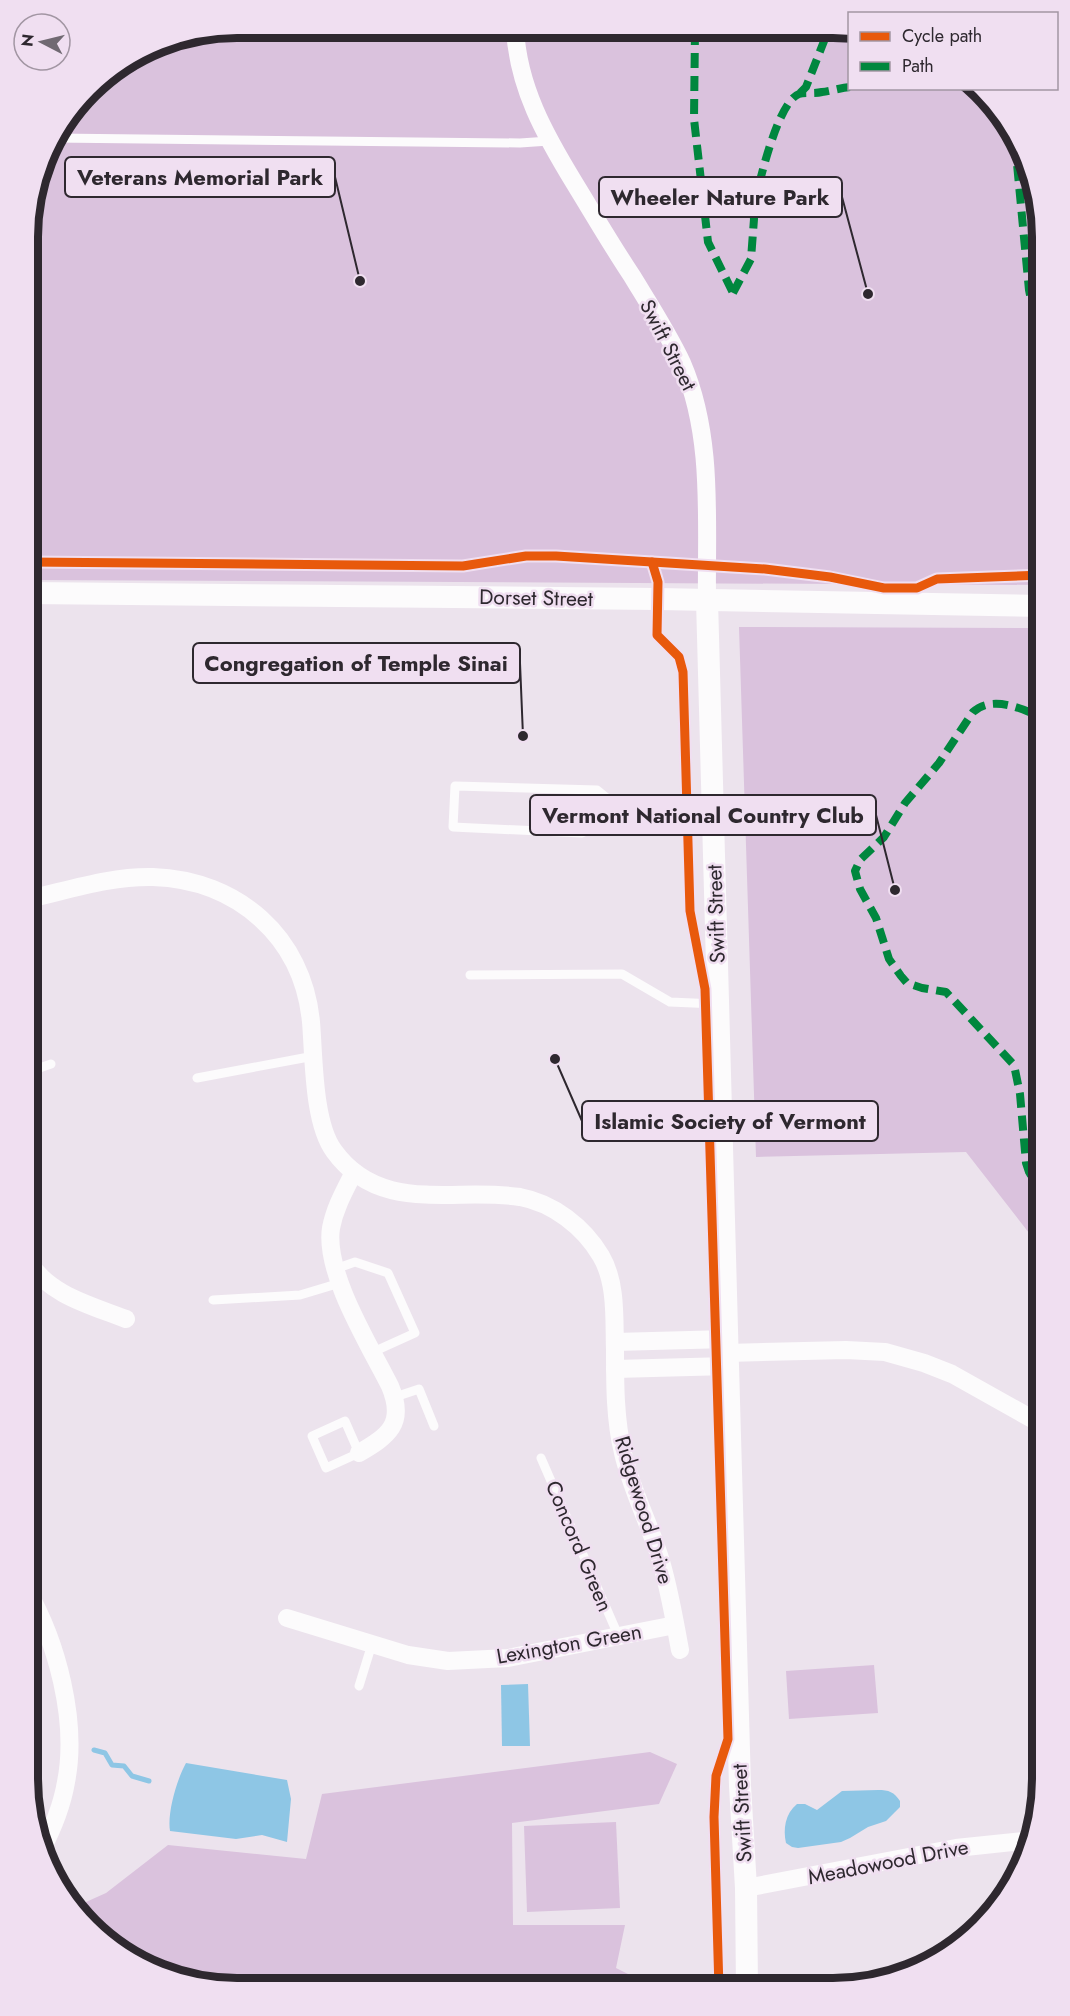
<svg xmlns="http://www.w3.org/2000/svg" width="1070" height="2016" font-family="Jost,sans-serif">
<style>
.green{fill:#dac2dd}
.water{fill:#8ec6e5}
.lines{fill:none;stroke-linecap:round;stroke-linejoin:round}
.stream{stroke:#8ec6e5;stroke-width:5}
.service{stroke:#fcfbfc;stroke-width:9}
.minor{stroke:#fcfbfc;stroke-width:18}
.tertiary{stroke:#fcfbfc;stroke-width:22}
.quiet{stroke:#00873e;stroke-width:8;stroke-dasharray:15 8;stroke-linecap:butt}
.cycleway-casing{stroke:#f0dff1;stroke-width:13}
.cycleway{stroke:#e8590c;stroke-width:9}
.labels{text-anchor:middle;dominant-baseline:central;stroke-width:5;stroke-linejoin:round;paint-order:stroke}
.street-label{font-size:21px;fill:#2e282f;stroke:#f0dff1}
.rim{fill:none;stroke:#2e282f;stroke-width:8}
.leader{fill:none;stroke:#2e282f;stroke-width:2}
.callout-dot{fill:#2e282f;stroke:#f0dff1;stroke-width:2}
.callout{fill:#f0dff1;stroke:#2e282f;stroke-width:2}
.callout-label{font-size:22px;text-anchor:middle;font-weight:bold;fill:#2e282f}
</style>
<rect width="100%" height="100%" fill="#ece3ed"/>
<!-- green -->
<g class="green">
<polygon points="237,27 849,31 850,88 978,89 1032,169 1043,237 1043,585 28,580 29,209 49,144 98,79 157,43"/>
<polygon points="739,627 1043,628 1043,1251 966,1152 756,1157"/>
<polygon points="874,1665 878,1713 789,1719 786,1671"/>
<polygon points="650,1752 677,1764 659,1804 512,1823 513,1925 625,1925 616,1968 656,1988 209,1987 144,1968 99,1937 77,1906 106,1893 168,1845 306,1859 322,1794"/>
<polygon points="616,1822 620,1908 527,1912 524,1826"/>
</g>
<!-- water -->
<g class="water">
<polygon points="528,1684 530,1746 502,1746 501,1685"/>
<path d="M 186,1763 L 287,1780 L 291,1799 L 287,1842 L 262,1835 L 236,1839 L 170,1831 C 167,1813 177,1779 186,1763 Z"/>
<path d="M 878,1790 C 889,1790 894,1792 900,1801 L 900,1807 L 886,1821 L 868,1827 L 850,1838 L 841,1842 L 798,1848 L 792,1847 L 786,1843 C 783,1829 785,1814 797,1804 L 805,1804 L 817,1810 L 842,1791 Z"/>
</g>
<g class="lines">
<!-- stream -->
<g class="stream">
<polyline points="27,1726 39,1725"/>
<polyline points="94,1750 105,1753 112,1765 124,1766 132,1776 149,1781"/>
</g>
<!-- service -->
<g class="service">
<polyline points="53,138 520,143 549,141"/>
<polyline points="624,812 582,833 453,827 455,786 597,790 624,812 713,812"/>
<polyline points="470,975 622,974 670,1002 716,1004"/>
<polyline points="28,1072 51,1064"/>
<polyline points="197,1078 314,1056"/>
<polyline points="335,1269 355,1262 388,1273 415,1333 373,1352"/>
<polyline points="213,1300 300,1295 340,1283"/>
<polyline points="395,1397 419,1389 434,1426"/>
<polygon points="345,1421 359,1453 326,1468 312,1436"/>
<polyline points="541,1458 618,1635"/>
<polyline points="359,1686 372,1644"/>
</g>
<!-- minor -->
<g class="minor">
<path d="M 515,29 C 518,87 545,135 575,184 C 594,215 612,246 632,276 C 649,304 668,333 682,363 C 714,437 706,521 707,600"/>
<path d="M 28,899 C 69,890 111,876 153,877 C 238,880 303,937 311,1022 C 314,1057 313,1123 334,1151 C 380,1215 455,1187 520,1197 C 553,1203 584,1227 601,1256 C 617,1283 614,1320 615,1350 C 615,1384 615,1420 623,1453 C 631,1488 648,1521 659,1555 C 669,1586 674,1618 680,1650"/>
<path d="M 354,1172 C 345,1190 335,1207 331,1228 C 324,1273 370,1346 390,1386 C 406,1424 388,1436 359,1453"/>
<path d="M 28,1261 C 49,1295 90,1305 126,1319"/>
<polyline points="615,1342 727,1339"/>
<polyline points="727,1353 846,1350 885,1352 924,1363 952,1374 1043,1425"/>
<polyline points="615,1369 728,1366"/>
<path d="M 27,1590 C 57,1642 78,1721 66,1782 C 62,1806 52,1830 41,1851"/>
<polyline points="287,1618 408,1655 448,1661 508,1658 675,1625"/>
<polyline points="746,1888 956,1848 1032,1840"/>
</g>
<!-- tertiary -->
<g class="tertiary">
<polyline points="28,593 658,599 1043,606"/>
<polyline points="707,600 728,1366 740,1786 746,1888 747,1989"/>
</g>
<!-- quiet -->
<g class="quiet">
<polyline points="695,30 694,119 708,242 733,293"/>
<polyline points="800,93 806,87 828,31"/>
<polyline points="1015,143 1029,290 1031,300 1043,325"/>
<path d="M 733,293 L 751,259 L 754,219 L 753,210 C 758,188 777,102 799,94 C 806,92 814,94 822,92 C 831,91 840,88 850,87"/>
<path d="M 1043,1195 L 1029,1172 L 1026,1163 L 1020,1094 L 1014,1065 L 946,992 L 922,988 L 907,983 L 901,976 L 889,959 L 876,918 L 860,889 L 855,871 L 860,860 L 884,837 L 905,803 L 939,763 L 973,712 C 992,695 1021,708 1043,718"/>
</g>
<!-- cycleway casing -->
<g class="cycleway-casing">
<g id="cycleway">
<polyline points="28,562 463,566 526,556 556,556 765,569 830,577 884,588 917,588 937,579 1043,575"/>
<polyline points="652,562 658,582 657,635 679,657 683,672 690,911 705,989 728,1739 716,1776 714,1817 719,1989"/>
</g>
</g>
<!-- cycleway -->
<use href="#cycleway" class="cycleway"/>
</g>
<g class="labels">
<!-- street labels -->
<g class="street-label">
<text transform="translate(668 345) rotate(63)">Swift Street</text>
<text transform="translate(536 598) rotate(1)">Dorset Street</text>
<text transform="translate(716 914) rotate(-92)">Swift Street</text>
<text transform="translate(644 1510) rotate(73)">Ridgewood Drive</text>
<text transform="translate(579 1546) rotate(67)">Concord Green</text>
<text transform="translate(569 1644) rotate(-10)">Lexington Green</text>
<text transform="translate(742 1813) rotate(-93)">Swift Street</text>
<text transform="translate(888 1862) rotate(-11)">Meadowood Drive</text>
</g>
</g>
<!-- crop -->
<path d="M0 0H1070V2016H0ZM237 38H833A199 199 0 0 1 1032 237V1779A199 199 0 0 1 833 1978H237A199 199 0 0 1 38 1779V237A199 199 0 0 1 237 38Z" fill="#f0dff1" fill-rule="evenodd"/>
<path class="rim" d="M237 38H833A199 199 0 0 1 1032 237V1779A199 199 0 0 1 833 1978H237A199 199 0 0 1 38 1779V237A199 199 0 0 1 237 38Z"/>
<!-- callouts -->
<path class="leader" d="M360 281L335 177M868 294L842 197M523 736L520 663M895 890L876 815M555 1059L582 1121"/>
<g class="callout-dot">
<circle cx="360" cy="281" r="6"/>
<circle cx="868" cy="294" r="6"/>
<circle cx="523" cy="736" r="6"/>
<circle cx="895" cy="890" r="6"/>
<circle cx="555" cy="1059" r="6"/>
</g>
<g class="callout">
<rect x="65" y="157" width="270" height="40" rx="6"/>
<rect x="599" y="177" width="243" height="40" rx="6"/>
<rect x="193" y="643" width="327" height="40" rx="6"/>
<rect x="530" y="795" width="346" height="40" rx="6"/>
<rect x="582" y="1101" width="296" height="40" rx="6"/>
</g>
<g class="callout-label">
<text x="200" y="185">Veterans Memorial Park</text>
<text x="720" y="205">Wheeler Nature Park</text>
<text x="356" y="671">Congregation of Temple Sinai</text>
<text x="703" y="823">Vermont National Country Club</text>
<text x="730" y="1129">Islamic Society of Vermont</text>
</g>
<!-- legend -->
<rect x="848" y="12" width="210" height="78" fill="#f0dff1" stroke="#a296a3" stroke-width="1.5"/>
<rect x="860" y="32" width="30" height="9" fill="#e8590c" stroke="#a296a3" stroke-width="1.5"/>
<text x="902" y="42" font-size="18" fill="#2e282f">Cycle path</text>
<rect x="860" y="62" width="30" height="9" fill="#00873e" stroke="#a296a3" stroke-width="1.5"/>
<text x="902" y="72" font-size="18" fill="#2e282f">Path</text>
<!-- north arrow -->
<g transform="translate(42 42) rotate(277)"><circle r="28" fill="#f0dff1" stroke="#a296a3" stroke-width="1.5"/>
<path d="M0-4.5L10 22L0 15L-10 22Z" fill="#706972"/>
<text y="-9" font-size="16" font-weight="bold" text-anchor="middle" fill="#2e282f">N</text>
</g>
</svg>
